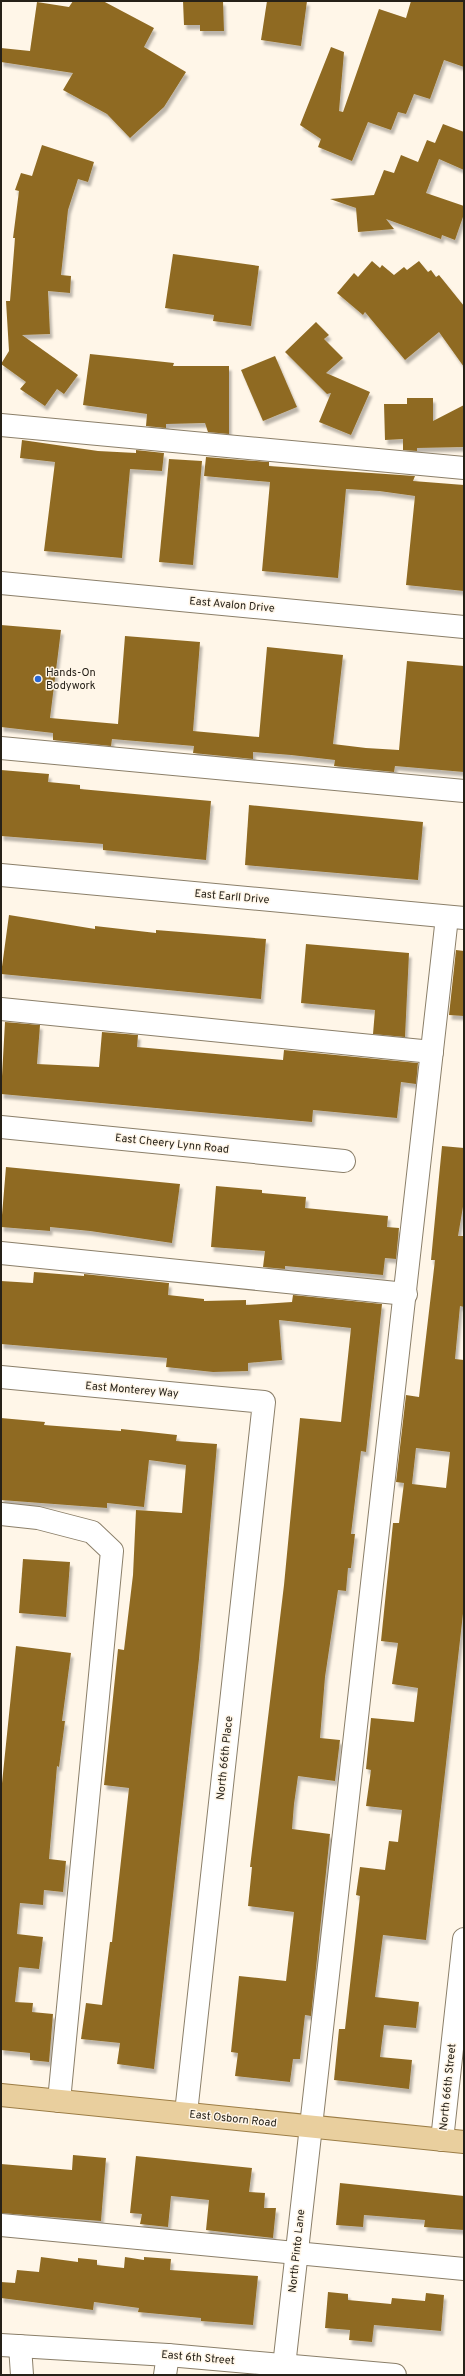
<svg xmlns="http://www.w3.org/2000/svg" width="465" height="2376" font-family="Overpass,sans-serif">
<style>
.building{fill:#8f6b24;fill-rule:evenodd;filter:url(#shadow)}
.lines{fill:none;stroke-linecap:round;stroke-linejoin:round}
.minor-casing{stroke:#8b7f69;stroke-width:24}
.major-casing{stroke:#9c7d45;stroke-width:24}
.minor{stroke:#fff;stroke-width:22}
.major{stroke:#e9cf9e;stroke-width:22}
.poi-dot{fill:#2967d4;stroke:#fff6e8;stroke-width:1.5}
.labels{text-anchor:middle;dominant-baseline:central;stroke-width:3;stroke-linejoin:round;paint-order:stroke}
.street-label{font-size:11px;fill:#262118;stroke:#fff6e8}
.poi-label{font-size:11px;fill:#262118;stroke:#fff6e8;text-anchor:start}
</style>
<defs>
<filter id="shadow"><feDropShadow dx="2.5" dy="4.5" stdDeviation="1" flood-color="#0004"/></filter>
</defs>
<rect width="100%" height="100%" fill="#fff6e8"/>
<!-- building -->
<g class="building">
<polygon points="73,1 103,1 154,28 144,47 186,72 164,107 130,138 107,114 63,90 73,73 1,62 1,48 30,51 37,2 69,7"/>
<polygon points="183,1 223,1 224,31 200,31 200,25 184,25"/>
<polygon points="267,1 307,1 301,46 261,40"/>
<polygon points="411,1 464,1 464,67 444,60 430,99 414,94 406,114 398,112 391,130 368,122 352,161 318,147 321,139 300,125 331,47 344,52 339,111 343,112 379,9 406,18"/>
<polygon points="443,124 464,132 464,170 439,159 426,193 464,206 464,214 455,240 442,235 441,239 386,219 394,229 358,232 356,208 330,199 374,195 384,170 394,173 401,155 418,162 427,140 435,143"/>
<polygon points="42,145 94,162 88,182 78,179 68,210 61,275 71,276 70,293 48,291 50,334 22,335 78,375 64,394 57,389 45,406 20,389 26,382 1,364 9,351 6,301 10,301 15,238 13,238 19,191 15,190 21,173 32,176"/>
<polygon points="173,254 259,266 251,326 213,321 214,315 165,308"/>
<polygon points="372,261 380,268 382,265 394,275 404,267 407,270 419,261 428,272 431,270 436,277 439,275 464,306 464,367 439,332 405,360 365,312 363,315 337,293 354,273 358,277"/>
<polygon points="316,322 329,335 324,339 343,358 326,373 370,392 351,435 319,422 331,393 327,394 285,352"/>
<polygon points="90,354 174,363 173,366 229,366 229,434 208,432 205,423 166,424 166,428 146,426 147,414 83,405"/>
<polygon points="275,356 297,407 263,421 241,370"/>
<polygon points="407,398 433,398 433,421 464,405 464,447 417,448 417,451 403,450 403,439 385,440 384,404 407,404"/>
<polygon points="22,440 98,451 136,453 136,450 164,453 162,471 130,469 122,558 44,551 55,462 20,458"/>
<polygon points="206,457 269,462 269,466 415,476 413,481 464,485 464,591 406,585 415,496 379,491 346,489 338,578 262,571 270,482 204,476"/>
<polygon points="169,459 202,461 193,565 159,562"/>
<polygon points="1,625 61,630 50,718 118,724 125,636 200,642 193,731 259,737 267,647 343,655 333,744 366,748 399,750 407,661 464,666 464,772 395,766 394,772 334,766 335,760 291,755 253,752 253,759 193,753 194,746 112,739 111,746 53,740 53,733 1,727"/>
<polygon points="1,770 49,774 48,782 80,785 80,789 211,801 206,860 103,850 103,844 1,836"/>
<polygon points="249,805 423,822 418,880 245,865"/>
<polygon points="9,915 95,929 95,926 156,933 156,930 266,939 261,999 1,974"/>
<polygon points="306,944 409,953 405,1037 373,1034 375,1010 301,1003"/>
<polygon points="456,950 464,951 464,1016 449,1015"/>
<polygon points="5,1022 40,1025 37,1064 99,1067 102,1032 138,1035 137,1047 283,1060 284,1050 418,1063 416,1084 401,1082 397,1118 313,1110 312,1122 1,1094"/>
<path d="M 442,1146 L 464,1148 L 464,1201 L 458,1236 L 464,1236 L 464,1307 L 460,1306 L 455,1359 L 464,1360 L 464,1605 L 426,1940 L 383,1935 L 375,1997 L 419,2002 L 416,2028 L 384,2025 L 380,2057 L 412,2060 L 409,2089 L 334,2080 L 339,2029 L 345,2029 L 360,1896 L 356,1895 L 360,1867 L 385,1870 L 389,1841 L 398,1842 L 402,1810 L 366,1806 L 371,1770 L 366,1769 L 371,1718 L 414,1722 L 418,1688 L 392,1684 L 398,1643 L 381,1641 L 393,1523 L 399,1523 L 404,1483 L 396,1482 L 406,1395 L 419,1397 L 435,1260 L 431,1260 ZM 416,1448 L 450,1452 L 446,1488 L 412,1484 Z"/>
<polygon points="6,1167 180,1184 172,1243 90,1231 50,1227 50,1231 1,1227"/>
<polygon points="216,1186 262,1190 262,1193 306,1197 305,1208 388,1216 387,1227 399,1228 396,1259 385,1258 383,1275 285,1266 285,1269 263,1267 265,1251 211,1247"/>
<polygon points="34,1272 84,1276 84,1274 169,1283 168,1295 204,1299 204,1301 246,1300 246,1305 292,1302 293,1295 382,1304 366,1452 361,1451 351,1534 355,1534 351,1568 348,1568 346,1591 338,1590 325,1677 320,1738 340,1740 335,1781 298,1776 294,1804 292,1829 330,1834 311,2016 305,2015 300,2059 293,2059 290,2082 235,2076 238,2053 231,2052 239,1976 286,1981 294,1912 248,1906 252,1867 250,1867 284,1585 300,1418 341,1422 351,1328 279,1320 282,1360 248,1363 248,1371 213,1372 166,1367 167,1358 1,1344 1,1281 33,1283"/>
<polygon points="1,1418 45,1422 44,1425 121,1431 121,1429 177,1435 176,1441 217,1444 199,1659 154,2069 117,2064 120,2043 81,2039 86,2003 102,2005 110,1942 112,1942 129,1788 104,1785 118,1649 124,1650 133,1575 136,1510 182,1513 186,1465 149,1460 144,1507 107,1503 107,1508 1,1500"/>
<polygon points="23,1559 70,1562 66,1617 19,1613"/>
<polygon points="16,1646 71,1653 62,1721 65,1721 59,1767 57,1766 49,1859 66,1861 63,1892 44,1890 43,1905 20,1903 17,1934 43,1937 39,1969 19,1967 15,2002 33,2003 32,2012 53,2014 49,2062 30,2060 30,2053 1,2050 1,1793"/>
<polygon points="73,2155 106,2158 101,2221 1,2213 1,2164 72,2170"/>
<polygon points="136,2156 252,2168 249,2192 265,2193 264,2208 276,2208 273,2238 206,2230 209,2200 171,2196 168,2227 140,2224 142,2214 130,2213"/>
<polygon points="340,2183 464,2196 464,2230 424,2227 425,2220 364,2215 363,2227 336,2225"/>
<polygon points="41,2257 78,2262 78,2258 97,2260 97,2265 124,2268 125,2257 144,2260 144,2257 171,2259 170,2270 258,2276 253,2325 201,2321 201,2318 138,2312 139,2308 94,2302 93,2310 1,2298 1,2282 15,2283 17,2270 39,2272"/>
<polygon points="328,2292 348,2294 348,2300 391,2304 392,2298 425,2301 426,2293 444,2295 441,2331 374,2325 372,2342 349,2340 350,2330 325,2328"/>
</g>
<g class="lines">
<!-- minor casing -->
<g class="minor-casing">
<g id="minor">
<polyline points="1,425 464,468"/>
<polyline points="1,583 464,627"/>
<polyline points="1,748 464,791"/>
<polyline points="1,875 464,918"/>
<polyline points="1,1009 432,1052"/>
<polyline points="1,1127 344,1161"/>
<polyline points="1,1253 406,1294"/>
<polyline points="1,1377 264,1402 186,2113"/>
<polyline points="1,1514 38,1518 92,1532 112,1551 59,2101"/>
<polyline points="442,2140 464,1939"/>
<polyline points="1,2225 464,2269"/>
<polyline points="1,2345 168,2355 395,2375"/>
<polyline points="20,2346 22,2375"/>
<polyline points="165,2375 168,2355"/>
<polyline points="283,2375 447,917"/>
</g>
</g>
<!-- major casing -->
<g class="major-casing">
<polyline id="major" points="1,2095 464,2142"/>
</g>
<!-- minor -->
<use href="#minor" class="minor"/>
<!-- major -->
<use href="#major" class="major"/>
</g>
<!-- markers -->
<circle class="poi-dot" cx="38" cy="679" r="4"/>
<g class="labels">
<!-- street labels -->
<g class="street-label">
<text transform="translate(232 605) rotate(5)">East Avalon Drive</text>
<text transform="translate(232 897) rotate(5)">East Earll Drive</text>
<text transform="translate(172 1144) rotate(6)">East Cheery Lynn Road</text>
<text transform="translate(132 1390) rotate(5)">East Monterey Way</text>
<text transform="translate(225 1758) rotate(-84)">North 66th Place</text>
<text transform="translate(448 2087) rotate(-84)">North 66th Street</text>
<text transform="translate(233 2119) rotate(6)">East Osborn Road</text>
<text transform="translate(297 2251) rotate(-84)">North Pinto Lane</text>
<text transform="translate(198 2358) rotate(5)">East 6th Street</text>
</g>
<!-- poi labels -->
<g class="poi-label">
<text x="46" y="673">Hands-On<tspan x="46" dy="13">Bodywork</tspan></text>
</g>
</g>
<!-- border -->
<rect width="465" height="2376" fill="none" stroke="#262118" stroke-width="4"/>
</svg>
